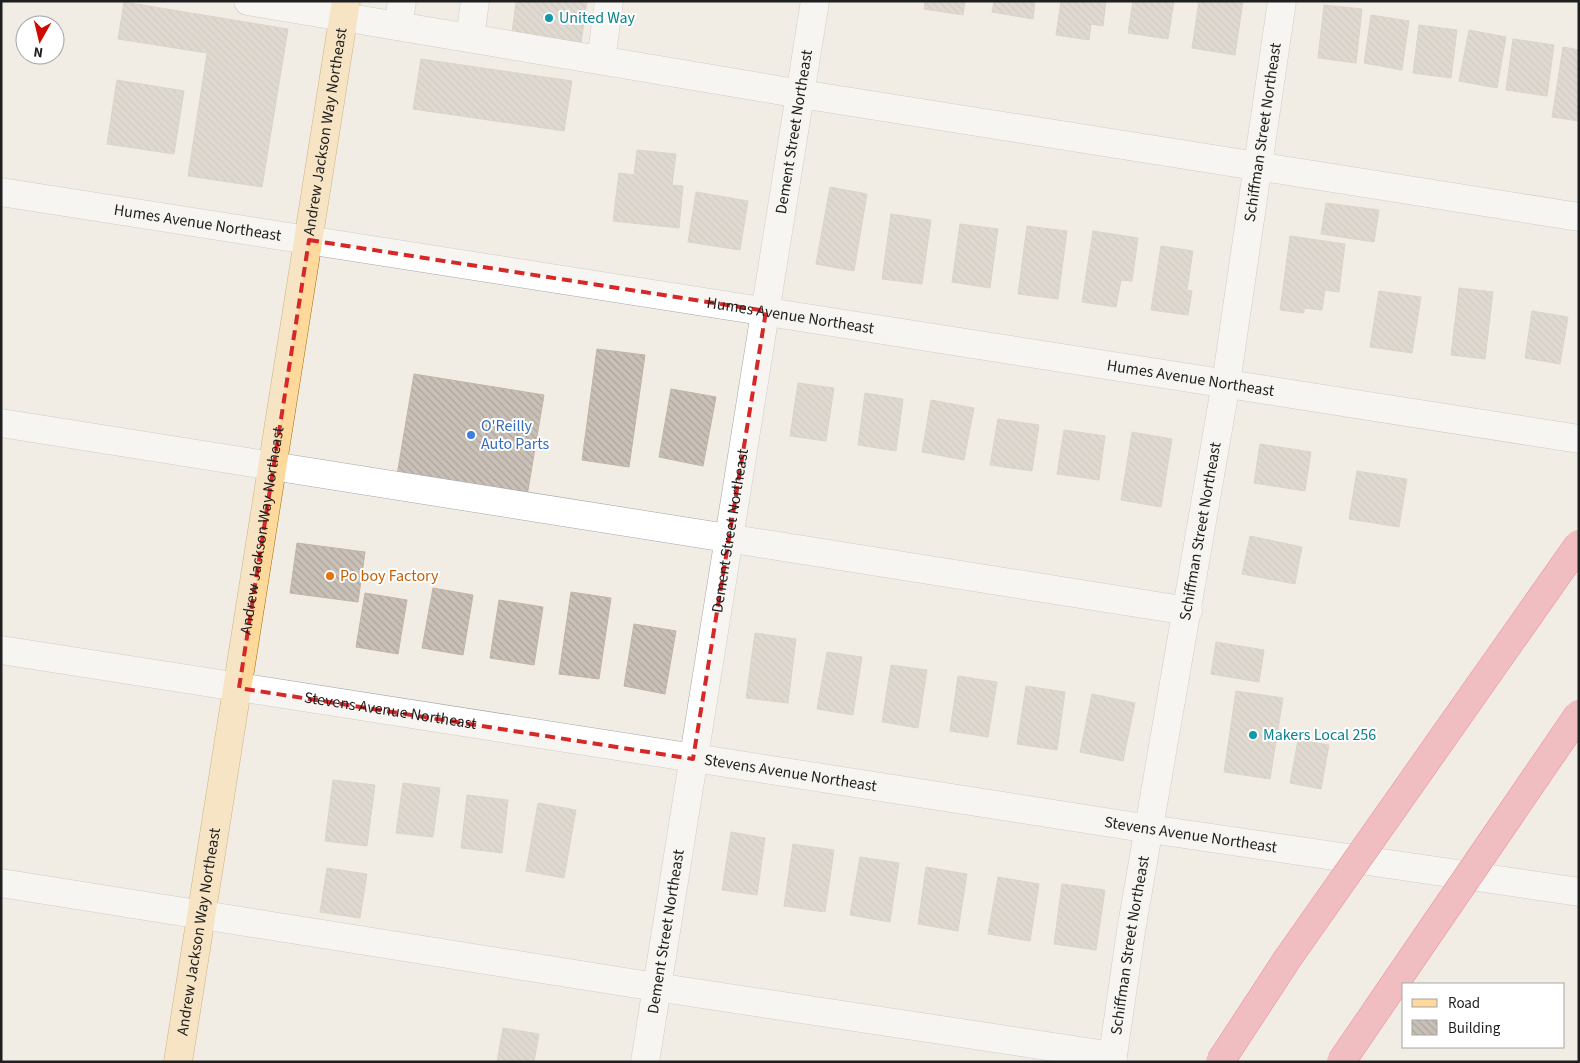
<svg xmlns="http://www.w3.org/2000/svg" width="1580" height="1063" font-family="'Source Sans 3',sans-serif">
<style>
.building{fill:url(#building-back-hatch);stroke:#c4b4a5}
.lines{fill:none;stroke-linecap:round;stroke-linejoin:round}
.minor-casing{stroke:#a6a6a6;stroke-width:29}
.major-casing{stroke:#9b6f00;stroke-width:29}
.minor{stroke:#fff;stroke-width:28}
.major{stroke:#ffd99c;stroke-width:28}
.highway-bridge-casing{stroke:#ed1354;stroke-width:29;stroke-linecap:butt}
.highway-bridge{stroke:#f08594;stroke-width:28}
.marked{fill:none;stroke:#d62828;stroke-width:4;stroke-dasharray:10 6;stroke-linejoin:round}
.culture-dot{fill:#0f9aa8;stroke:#fff;stroke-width:2}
.shop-dot{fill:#3f7fe0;stroke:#fff;stroke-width:2}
.food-dot{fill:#e8710a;stroke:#fff;stroke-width:2}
.labels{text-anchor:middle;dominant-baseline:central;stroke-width:4;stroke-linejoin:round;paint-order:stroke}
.culture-label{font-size:16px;fill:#0d838f;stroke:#fff;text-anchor:start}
.street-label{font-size:16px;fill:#1f1f1f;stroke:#fff}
.shop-label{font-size:16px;fill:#366cbe;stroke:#fff;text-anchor:start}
.food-label{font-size:16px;fill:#c56008;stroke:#fff;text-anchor:start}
</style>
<defs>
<pattern id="building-back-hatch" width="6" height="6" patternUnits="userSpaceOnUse" patternTransform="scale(1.25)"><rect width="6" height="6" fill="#c9c0b7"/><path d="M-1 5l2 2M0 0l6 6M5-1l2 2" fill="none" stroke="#aca59d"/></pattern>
</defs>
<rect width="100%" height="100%" fill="#f1ede5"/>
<!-- building -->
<g class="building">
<polygon points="511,1 587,1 581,43 512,33 516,2"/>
<polygon points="925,1 965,1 963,15 924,9"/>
<polygon points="994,1 1035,1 1033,19 992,12"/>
<polygon points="1061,1 1106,1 1103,26 1091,24 1089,40 1056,35"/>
<polygon points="1133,1 1174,1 1168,39 1128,33"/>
<polygon points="1199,1 1243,1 1235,55 1192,48"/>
<polygon points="124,2 288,29 262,187 188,176 207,53 118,39"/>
<polygon points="1324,5 1362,9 1356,63 1318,58"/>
<polygon points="1371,15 1409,21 1402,70 1364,63"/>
<polygon points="1419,25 1457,30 1451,78 1413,73"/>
<polygon points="1469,30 1506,37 1497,88 1459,81"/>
<polygon points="1513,39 1554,45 1547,96 1506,90"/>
<polygon points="1563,47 1579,50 1579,121 1552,117"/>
<polygon points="421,59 572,81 564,131 413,109"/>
<polygon points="117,80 184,91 174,154 107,144"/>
<polygon points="637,150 676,154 672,185 683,186 679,228 613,221 619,173 634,175"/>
<polygon points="830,187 867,194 854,271 816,264"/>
<polygon points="696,192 748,201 740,250 688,242"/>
<polygon points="1326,203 1379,210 1374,242 1321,234"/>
<polygon points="891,214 931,220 922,284 882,279"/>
<polygon points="960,224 998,229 990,288 952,282"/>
<polygon points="1027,226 1067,231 1058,299 1018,294"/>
<polygon points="1093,231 1138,238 1132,281 1121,280 1116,307 1082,302"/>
<polygon points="1290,236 1345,244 1339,292 1325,290 1322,310 1304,308 1304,313 1280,310"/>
<polygon points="1161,246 1193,251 1187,290 1192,291 1188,315 1151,310"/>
<polygon points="1459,288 1493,292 1485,359 1451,355"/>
<polygon points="1379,291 1421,297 1412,353 1370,347"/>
<polygon points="1532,311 1568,317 1560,364 1525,358"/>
<polygon points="597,349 645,355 629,467 582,460"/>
<polygon points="414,374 544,395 527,496 397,475"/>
<polygon points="798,383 834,388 826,441 790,436"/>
<polygon points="671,389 716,397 703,466 659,457"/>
<polygon points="865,393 903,399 896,451 858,445"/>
<polygon points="931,400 974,408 964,460 922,452"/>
<polygon points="998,419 1039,425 1032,471 990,465"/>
<polygon points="1064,430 1105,436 1099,480 1057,474"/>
<polygon points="1132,432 1172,439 1161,507 1121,500"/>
<polygon points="1260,444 1311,452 1305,491 1254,483"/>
<polygon points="1357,471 1407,479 1399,527 1349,519"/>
<polygon points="1250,536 1302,547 1295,584 1242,574"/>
<polygon points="297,543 365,552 358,602 290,593"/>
<polygon points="433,588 473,595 463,655 422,648"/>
<polygon points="571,592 611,598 599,679 559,674"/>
<polygon points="365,593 407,600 398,654 356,647"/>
<polygon points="499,600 543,607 534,665 490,658"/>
<polygon points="634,624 676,631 665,694 624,686"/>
<polygon points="755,633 796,639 788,703 746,698"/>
<polygon points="1216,642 1264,650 1259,682 1211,674"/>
<polygon points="827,652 862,657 853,715 817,709"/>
<polygon points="891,665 927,670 918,728 882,722"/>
<polygon points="958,676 997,682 988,737 950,731"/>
<polygon points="1026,686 1065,692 1057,750 1017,744"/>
<polygon points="1236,691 1283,698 1270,779 1224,772"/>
<polygon points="1092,694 1135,703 1123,761 1080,752"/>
<polygon points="1298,740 1329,745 1321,789 1290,783"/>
<polygon points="333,780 375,785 367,846 325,841"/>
<polygon points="403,783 440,788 433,837 396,833"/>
<polygon points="467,795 508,800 502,853 461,848"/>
<polygon points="538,803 576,810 564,878 526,871"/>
<polygon points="731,832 765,838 757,895 722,890"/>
<polygon points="793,844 834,850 825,912 784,906"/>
<polygon points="860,857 899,863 890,922 850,915"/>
<polygon points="926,867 967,874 958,931 918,924"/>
<polygon points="327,868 367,874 360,918 320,912"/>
<polygon points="998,877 1039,884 1030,941 988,934"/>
<polygon points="1062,884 1105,890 1096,950 1054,944"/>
<polygon points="503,1028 539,1034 534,1062 497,1062"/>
</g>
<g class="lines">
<!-- minor casing -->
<g class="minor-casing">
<g id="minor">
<polyline points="248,1 801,94 1579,217"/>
<polyline points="398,26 402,1"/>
<polyline points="470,38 475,1"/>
<polyline points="601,60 609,1"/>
<path id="s1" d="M 1,192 L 1579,439"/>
<polyline points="1,423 1188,611"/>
<path id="s2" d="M 1,650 L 1150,829 L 1579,892"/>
<polyline points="1,883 656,987 1113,1056"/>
<path id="s3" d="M 645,1062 L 815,1"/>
<path id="s4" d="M 1112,1062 L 1131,931 L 1226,383 L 1282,1"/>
</g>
</g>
<!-- major casing -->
<g class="major-casing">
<g id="major">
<path id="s5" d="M 178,1062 L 346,1"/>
</g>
</g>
<!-- minor -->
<use href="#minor" class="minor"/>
<!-- major -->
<use href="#major" class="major"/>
<!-- highway-bridge casing -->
<g class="highway-bridge-casing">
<g id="highway-bridge">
<polyline points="1220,1062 1288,958 1579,544"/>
<polyline points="1341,1062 1579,714"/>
</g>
</g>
<!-- highway-bridge -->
<use href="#highway-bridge" class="highway-bridge"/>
</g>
<!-- marked area -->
<path d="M0 0H1580V1063H0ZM 309,240 L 766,311 L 693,759 L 239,688 Z" fill="#f1ede5" fill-opacity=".55" fill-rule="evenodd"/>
<path class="marked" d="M 309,240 L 766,311 L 693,759 L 239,688 Z"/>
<!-- markers -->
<g class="culture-dot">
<circle cx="549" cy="18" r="5"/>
<circle cx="1253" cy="735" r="5"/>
</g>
<circle class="shop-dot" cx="471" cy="435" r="5"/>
<circle class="food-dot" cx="330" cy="576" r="5"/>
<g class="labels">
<!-- culture labels -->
<g class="culture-label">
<text x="559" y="18">United Way</text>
<text x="1263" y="735">Makers Local 256</text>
</g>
<!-- street labels -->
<g class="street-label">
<text stroke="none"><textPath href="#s5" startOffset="942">Andrew Jackson Way Northeast</textPath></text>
<text stroke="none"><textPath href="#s3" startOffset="942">Dement Street Northeast</textPath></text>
<text stroke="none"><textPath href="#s4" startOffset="942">Schiffman Street Northeast</textPath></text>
<text stroke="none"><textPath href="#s1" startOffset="199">Humes Avenue Northeast</textPath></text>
<text stroke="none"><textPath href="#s1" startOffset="799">Humes Avenue Northeast</textPath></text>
<text stroke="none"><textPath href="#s1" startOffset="1204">Humes Avenue Northeast</textPath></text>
<text stroke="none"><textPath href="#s3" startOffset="538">Dement Street Northeast</textPath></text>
<text stroke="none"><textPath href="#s5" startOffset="538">Andrew Jackson Way Northeast</textPath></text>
<text stroke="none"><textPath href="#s4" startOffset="538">Schiffman Street Northeast</textPath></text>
<text stroke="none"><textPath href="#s2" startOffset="394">Stevens Avenue Northeast</textPath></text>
<text stroke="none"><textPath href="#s2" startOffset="799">Stevens Avenue Northeast</textPath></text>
<text stroke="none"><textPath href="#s2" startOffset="1204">Stevens Avenue Northeast</textPath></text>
<text stroke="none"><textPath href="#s3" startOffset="132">Dement Street Northeast</textPath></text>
<text stroke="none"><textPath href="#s5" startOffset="132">Andrew Jackson Way Northeast</textPath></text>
<text stroke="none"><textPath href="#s4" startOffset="118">Schiffman Street Northeast</textPath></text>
</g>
<!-- shop labels -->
<g class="shop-label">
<text x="481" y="426">O'Reilly<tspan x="481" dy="18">Auto Parts</tspan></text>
</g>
<!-- food labels -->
<g class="food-label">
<text x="340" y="576">Po boy Factory</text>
</g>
</g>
<!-- border -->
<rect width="1580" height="1063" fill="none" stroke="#1f1f1f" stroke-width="5"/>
<!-- legend -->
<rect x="1402" y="983" width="162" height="65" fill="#ffffff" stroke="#a5a5a5"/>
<rect x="1412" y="999" width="25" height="8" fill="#ffd99c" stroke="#a5a5a5"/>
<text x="1448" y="1008" font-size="15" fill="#1f1f1f">Road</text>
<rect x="1412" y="1020" width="25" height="15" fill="url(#building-back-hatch)" stroke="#a5a5a5"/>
<text x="1448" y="1033" font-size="15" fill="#1f1f1f">Building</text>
<!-- north arrow -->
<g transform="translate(40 40) rotate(188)"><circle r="24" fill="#ffffff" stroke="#a5a5a5"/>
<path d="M0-4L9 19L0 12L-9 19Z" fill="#cf0a00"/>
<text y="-8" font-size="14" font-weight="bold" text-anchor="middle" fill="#1f1f1f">N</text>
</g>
</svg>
